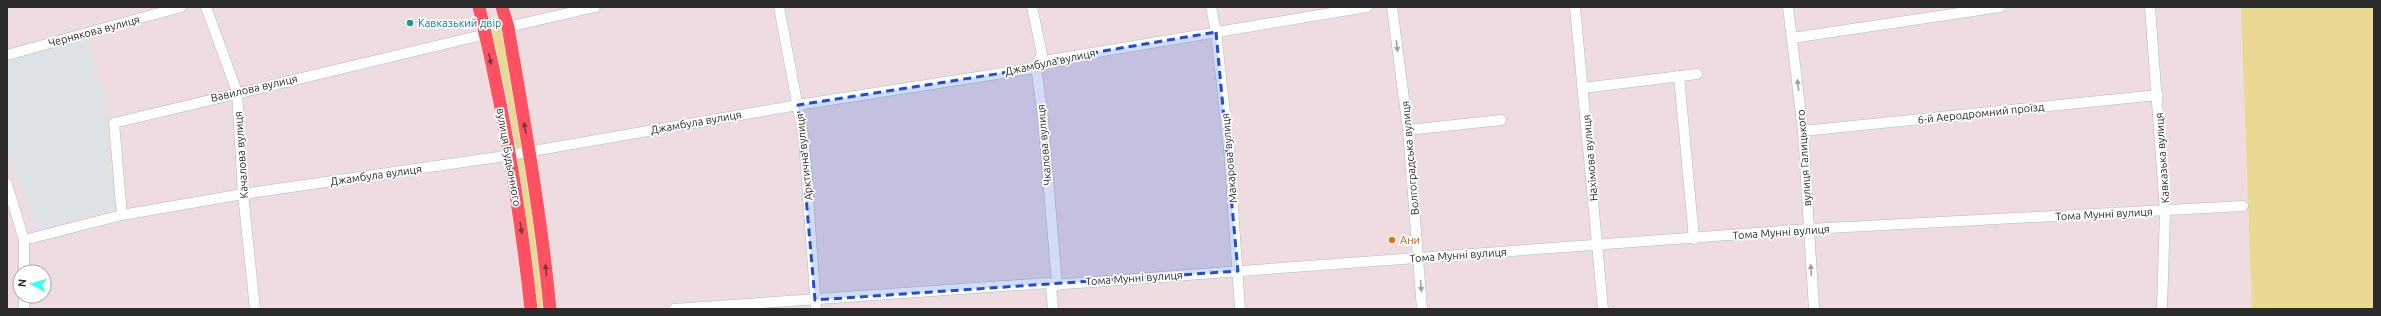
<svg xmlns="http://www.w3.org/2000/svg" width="2381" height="316" font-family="Ubuntu,sans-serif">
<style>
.industrial{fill:#dde2e6}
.green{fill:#ead993}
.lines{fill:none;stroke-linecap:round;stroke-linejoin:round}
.minor-casing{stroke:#acbcbb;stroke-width:11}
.major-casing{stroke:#fff;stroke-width:14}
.minor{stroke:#fff;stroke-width:10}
.major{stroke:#ff5161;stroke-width:13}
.oneway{fill:#a0a0a0}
.oneway2{fill:#75383e}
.marked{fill:#1d4ed8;fill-opacity:0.2;stroke:#1d4ed8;stroke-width:3;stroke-dasharray:8 5;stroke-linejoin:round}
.culture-dot{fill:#0f9aa8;stroke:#fff;stroke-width:1.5}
.food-dot{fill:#e8710a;stroke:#fff;stroke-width:1.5}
.labels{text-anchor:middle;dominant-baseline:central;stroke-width:3.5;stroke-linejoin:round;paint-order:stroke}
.culture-label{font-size:11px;fill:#0d838f;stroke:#fff;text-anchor:start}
.street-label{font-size:11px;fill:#2b2b2b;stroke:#fff}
.food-label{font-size:11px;fill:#c56008;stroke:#fff;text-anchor:start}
</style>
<rect width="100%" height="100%" fill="#eedce1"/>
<!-- industrial -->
<polygon class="industrial" points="87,37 102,93 116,207 36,230 7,150 7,61"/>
<!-- green -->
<g class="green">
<polygon points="2241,7 2374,7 2374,309 2252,309"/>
<polygon points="500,23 524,149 516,150 508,102 491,26"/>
<polygon points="526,155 545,309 536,309 531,254 516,157"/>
</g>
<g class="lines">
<!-- minor casing -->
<g class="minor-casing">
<g id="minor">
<polyline points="206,7 237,92 243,194 255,309"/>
<polyline points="779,7 804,140 816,309"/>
<polyline points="1032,7 1042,54 1036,66 1043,118 1057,285"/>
<polyline points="1211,7 1216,32 1229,150 1240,309"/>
<polyline points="1392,7 1408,130 1422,309"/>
<polyline points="1575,7 1603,309"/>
<polyline points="1788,7 1803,131 1814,309"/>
<polyline points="2150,7 2165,211 2162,309"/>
<polyline points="508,27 595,7"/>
<polyline points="1792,38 2000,7"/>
<polyline points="7,55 181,7"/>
<polyline points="1679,76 1694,239"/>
<polyline points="1583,88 1697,74"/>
<polyline points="1408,130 1501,120"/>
<polyline points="1803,131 2158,95"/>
<polyline points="7,184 24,240 24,272"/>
<polyline points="122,215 114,123 486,34"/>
<polyline points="24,240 122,215 243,194 498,157 798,105 1028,69 1042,66 1050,60 1367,7"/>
<polyline points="1051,285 1053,309"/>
<polyline points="24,296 24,309"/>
<polyline points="674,309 1048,283 1051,285 1809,229 2243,206"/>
</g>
</g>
<!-- major casing -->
<g class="major-casing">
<g id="major">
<path d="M 479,7 C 503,106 520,208 531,309"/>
<path d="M 502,7 L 508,27 C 524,121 541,214 550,309"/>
</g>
</g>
<!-- minor -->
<use href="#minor" class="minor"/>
<!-- major -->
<use href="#major" class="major"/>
</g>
<!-- one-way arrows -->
<defs><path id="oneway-solid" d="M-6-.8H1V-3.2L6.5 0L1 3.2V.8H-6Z"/></defs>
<g class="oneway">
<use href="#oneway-solid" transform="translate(1397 46) rotate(83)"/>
<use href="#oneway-solid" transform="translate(1798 85) rotate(-97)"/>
<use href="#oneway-solid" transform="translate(1811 270) rotate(-93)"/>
<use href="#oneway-solid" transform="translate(1421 286) rotate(86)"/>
</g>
<g class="oneway2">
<use href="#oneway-solid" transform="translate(490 59) rotate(79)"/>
<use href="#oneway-solid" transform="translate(525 128) rotate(-100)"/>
<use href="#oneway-solid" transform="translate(521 228) rotate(81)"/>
<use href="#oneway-solid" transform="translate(546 270) rotate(-96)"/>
</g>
<!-- marked area -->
<path class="marked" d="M 1216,32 L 1238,271 L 815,300 L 798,105 L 1028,69 L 1050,60 Z"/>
<!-- markers -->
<circle class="culture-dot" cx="410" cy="23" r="4"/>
<circle class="food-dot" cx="1392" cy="240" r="4"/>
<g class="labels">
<!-- culture labels -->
<g class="culture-label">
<text x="418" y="23">Кавказький двір</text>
</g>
<!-- street labels -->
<g class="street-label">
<text transform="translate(94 31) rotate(-15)">Чернякова вулиця</text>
<text transform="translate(1050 62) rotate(-12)">Джамбула вулиця</text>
<text transform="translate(254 88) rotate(-13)">Вавилова вулиця</text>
<text transform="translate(1981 113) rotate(-6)">6-й Аеродромний проїзд</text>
<text transform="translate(696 122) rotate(-10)">Джамбула вулиця</text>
<text transform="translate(1044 145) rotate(-95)">Чкалова вулиця</text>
<text transform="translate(241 155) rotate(-94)">Качалова вулиця</text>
<text transform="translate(509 157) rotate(80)">вулиця Будьонного</text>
<text transform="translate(804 157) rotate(-96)">Арктична вулиця</text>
<text transform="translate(1229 158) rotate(-95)">Макарова вулиця</text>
<text transform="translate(1410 158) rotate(-95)">Волгоградська вулиця</text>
<text transform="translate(1590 158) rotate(-95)">Нахімова вулиця</text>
<text transform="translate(1804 158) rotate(-94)">вулиця Галицького</text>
<text transform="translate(2162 158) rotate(-94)">Кавказька вулиця</text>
<text transform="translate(376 175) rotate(-8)">Джамбула вулиця</text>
<text transform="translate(2104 214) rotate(-3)">Тома Мунні вулиця</text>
<text transform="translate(1781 232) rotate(-4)">Тома Мунні вулиця</text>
<text transform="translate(1458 255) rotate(-4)">Тома Мунні вулиця</text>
<text transform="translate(1134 278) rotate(-4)">Тома Мунні вулиця</text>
</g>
<!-- food labels -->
<g class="food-label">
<text x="1400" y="240">Ани</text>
</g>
</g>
<!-- border -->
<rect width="2381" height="316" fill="none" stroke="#2b2b2b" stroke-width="16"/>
<!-- north arrow -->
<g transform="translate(32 284) rotate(276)"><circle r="19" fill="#ffffff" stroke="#aaaaaa"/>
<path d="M0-3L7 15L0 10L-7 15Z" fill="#38fff5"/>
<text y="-6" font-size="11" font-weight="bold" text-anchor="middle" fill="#2b2b2b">N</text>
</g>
</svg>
